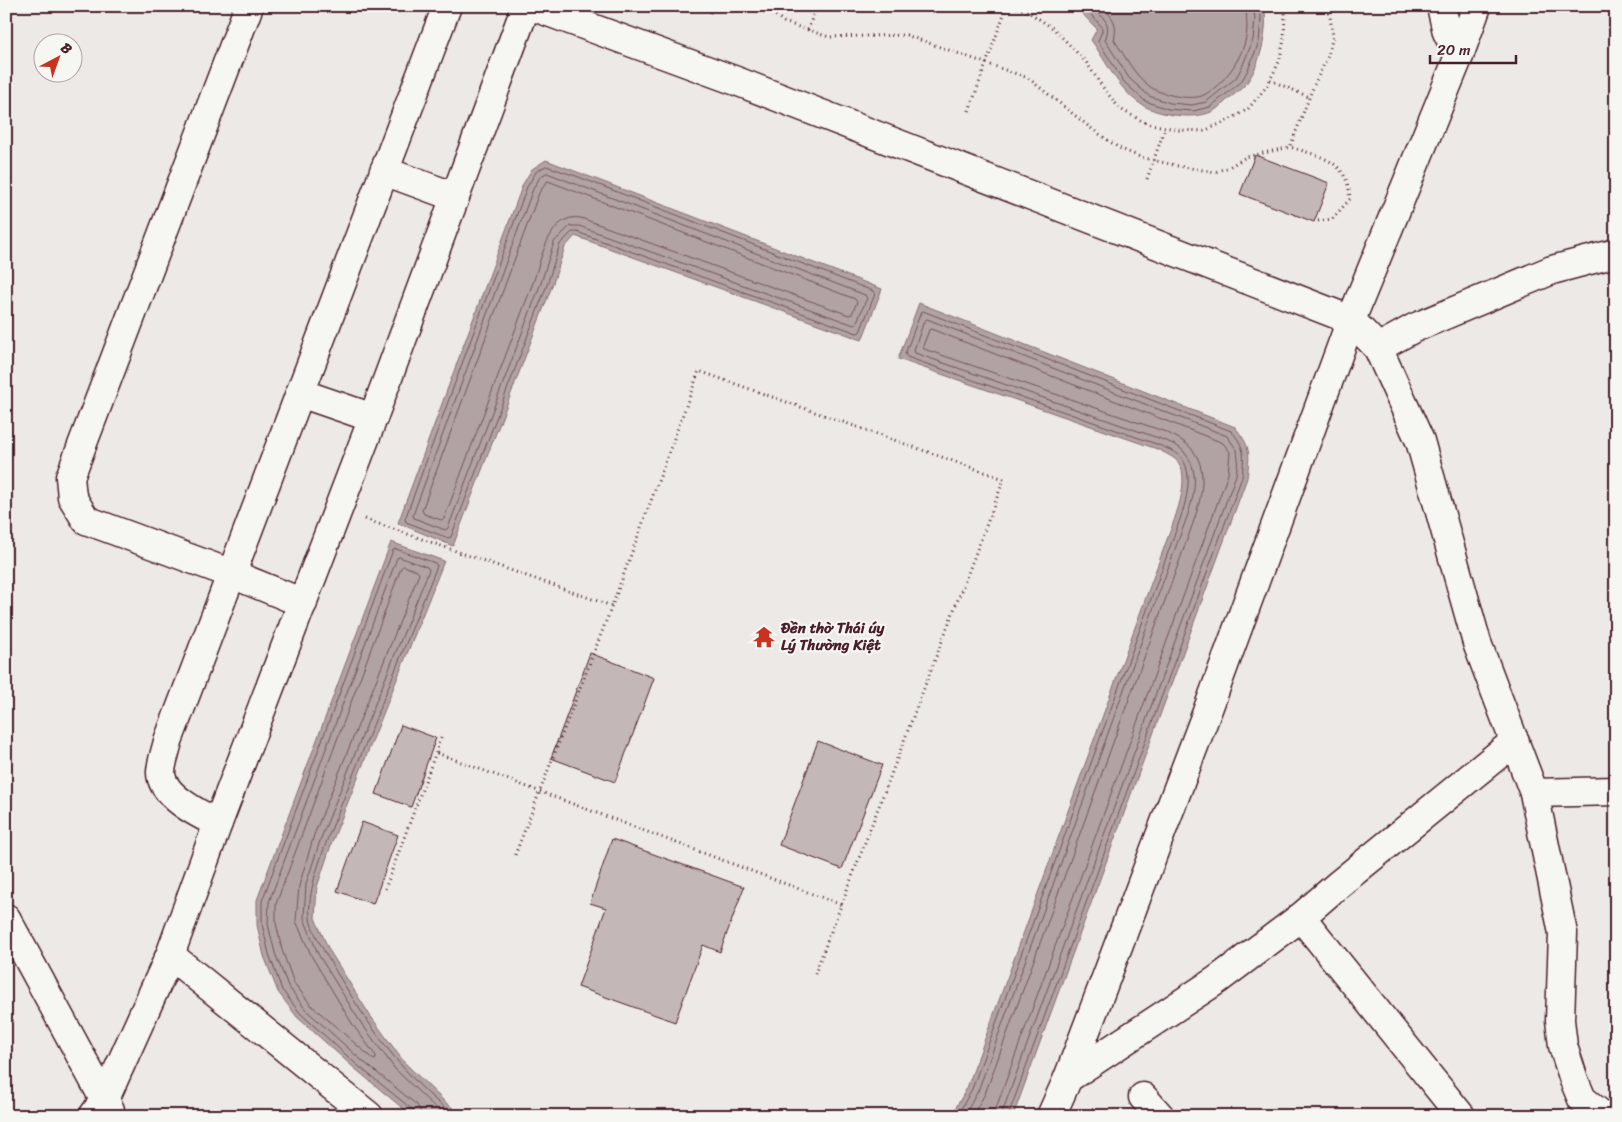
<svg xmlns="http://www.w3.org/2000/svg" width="1622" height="1122" font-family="Sriracha,sans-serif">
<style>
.water{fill:#b1a2a3;stroke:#886e73}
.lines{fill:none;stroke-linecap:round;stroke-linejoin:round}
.shore{stroke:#73535b;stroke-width:1}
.building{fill:#c4b7b7;stroke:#4a1f2b}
.minor-casing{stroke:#4a1f2b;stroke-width:31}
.path{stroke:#4a1f2b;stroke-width:3;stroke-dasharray:1 4;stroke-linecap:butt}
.minor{stroke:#f6f6f2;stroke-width:28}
.labels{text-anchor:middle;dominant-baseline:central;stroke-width:4.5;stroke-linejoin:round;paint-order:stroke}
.poi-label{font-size:15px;font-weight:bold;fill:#4a1f2b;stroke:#f6f6f2;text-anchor:start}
</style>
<rect width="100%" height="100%" fill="#ece9e6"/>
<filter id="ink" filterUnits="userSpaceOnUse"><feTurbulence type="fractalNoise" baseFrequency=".02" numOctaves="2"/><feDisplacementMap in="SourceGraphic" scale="10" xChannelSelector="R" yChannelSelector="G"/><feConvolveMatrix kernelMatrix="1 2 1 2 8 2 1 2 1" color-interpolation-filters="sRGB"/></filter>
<g filter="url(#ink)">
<!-- water -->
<g class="water">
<path d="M 1075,6 L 1264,6 C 1269,30 1260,68 1244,86 C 1239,91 1232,96 1226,101 C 1222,105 1216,110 1211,112 C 1193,120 1160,115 1144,106 C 1120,93 1107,62 1091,40 L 1097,29 Z"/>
<polygon points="546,160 882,289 862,340 575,236 565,247 552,286 453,546 398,523 523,184 532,169"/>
<path d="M 919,303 L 1235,427 C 1251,447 1250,453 1247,478 L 1013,1116 L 951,1116 L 967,1088 L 1165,545 C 1172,525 1195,475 1175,459 C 1170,455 1163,452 1157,449 L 898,359 Z"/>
<polygon points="391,542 444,561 332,842 317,887 315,918 329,950 369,1014 404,1062 445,1102 463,1116 412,1116 353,1067 297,1017 278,992 264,956 257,925 257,900"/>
</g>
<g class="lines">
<!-- shore -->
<g class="shore">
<polyline points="1083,6 1102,27 1102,31 1098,41 1124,82 1145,101 1168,109 1193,111 1210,107 1241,82 1248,70 1259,42 1261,18 1260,6"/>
<path d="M 1091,6 C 1104,19 1112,22 1105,40 L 1129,78 L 1149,96 L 1170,103 L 1192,105 L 1206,102 L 1236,78 L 1242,67 L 1253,40 L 1255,18 L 1253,6"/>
<path d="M 1102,6 C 1113,18 1118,23 1114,40 C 1126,57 1134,76 1152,88 C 1163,95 1192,101 1204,95 C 1224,84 1242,59 1246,37 C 1248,26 1246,17 1246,6"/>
<polygon points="546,166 576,176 873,291 875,294 860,332 857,333 577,232 572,232 560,244 547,285 451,537 448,538 406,522 405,519 527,187 536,172"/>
<polygon points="547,173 865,295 867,298 856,324 854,325 579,226 570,226 554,242 541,283 448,528 445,530 414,518 413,515 533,189 540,177"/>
<path d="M 548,181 L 855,299 L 857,302 L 852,314 L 849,315 L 581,218 C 550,212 541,259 534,280 L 444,519 L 441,520 L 424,514 L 422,510 L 539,193 Z"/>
<polygon points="404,566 417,571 419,574 314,835 299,886 296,921 312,957 353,1025 376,1056 376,1059 374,1060 311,1005 294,983 282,950 276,923 276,904 401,568"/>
<path d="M 415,1116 L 413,1110 L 356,1064 L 301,1014 L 282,990 L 269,954 L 262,924 L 262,901 L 393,550 L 396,549 L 435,563 L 437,566 L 327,840 C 319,864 307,893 310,918 C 311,931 330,961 337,973 C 370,1027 403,1077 455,1116"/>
<polyline points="421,1116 420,1110 417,1105 360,1059 306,1010 288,986 275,953 268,924 269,902 397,558 399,557 427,567 429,570 321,838 306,884 304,918 318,954 359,1020 395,1069 444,1116"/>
<path d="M 957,1116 L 972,1089 L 1170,547 C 1178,523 1200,478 1180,456 C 1175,451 1165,448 1159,445 L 907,357 L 905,354 L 921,312 L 923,311 L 1231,431 C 1246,447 1244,457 1242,477 L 1008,1116"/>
<path d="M 964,1116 L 978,1091 L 1175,549 C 1185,520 1207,480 1185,453 C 1180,446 1169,442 1161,439 L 915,353 L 914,350 L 924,321 L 927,319 L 1227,436 L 1237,450 L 1238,459 L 1236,475 L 1003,1110 L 1002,1116"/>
<path d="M 972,1116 L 985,1094 L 1183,551 C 1193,521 1217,473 1189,446 C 1183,440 1173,436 1166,432 L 924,349 L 923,346 L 929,330 L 931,329 L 1223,443 L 1230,452 L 1228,474 L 996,1108 L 995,1116"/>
</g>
</g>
<!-- building -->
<g class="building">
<polygon points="1255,155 1329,183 1314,222 1240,194"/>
<polygon points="590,653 654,678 615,782 551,758"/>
<polygon points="401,725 436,738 411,807 376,794"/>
<polygon points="818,741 882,765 842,869 779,845"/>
<polygon points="362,822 398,835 373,904 337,891"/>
<polygon points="612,839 744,887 720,952 703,945 675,1022 578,987 606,908 590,903"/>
</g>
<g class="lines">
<!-- minor casing -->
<g class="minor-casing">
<g id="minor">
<polyline points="249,6 70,477 72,497 86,520 232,574 303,603"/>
<polyline points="532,6 739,82 1351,320 1378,348 1420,441 1477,643 1534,793 1563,933 1560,1020 1563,1046 1574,1080 1582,1099 1603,1116"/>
<polyline points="1441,6 1447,32 1459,56"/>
<polyline points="384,171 455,197"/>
<polyline points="1378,348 1414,328 1552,270 1616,253"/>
<polyline points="300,393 373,418"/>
<polyline points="1534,793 1616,791"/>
<path d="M 218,823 C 200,815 162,796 161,773 C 161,763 166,751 168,741 L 447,6"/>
<polyline points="1301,917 1461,1116"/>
<polyline points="6,918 110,1110"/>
<polyline points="170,955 369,1116"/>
<polyline points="1068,1078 1217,980 1301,917 1339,884 1515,741"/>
<polyline points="1143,1097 1160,1116"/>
<polyline points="93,1116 105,1099 170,955 218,823 373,418 526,6"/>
<polyline points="1051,1116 1068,1078 1208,709 1351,320 1459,56 1477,6"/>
</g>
</g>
<!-- path -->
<g class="path">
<polyline points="764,6 784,22 829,37 906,35 1028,78 1092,129 1119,148 1140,157 1178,166 1215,172 1229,167 1246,157 1290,147"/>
<polyline points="1012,6 1027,11 1054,29 1086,62 1104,89 1120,109 1146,123 1179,130 1204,131 1229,120 1248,109 1267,86 1279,62 1284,40 1285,14 1283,6"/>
<polyline points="710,13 712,6"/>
<polyline points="808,30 816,6"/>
<polyline points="1270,80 1309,97"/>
<polyline points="969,111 1007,6"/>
<polyline points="1147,179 1165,128"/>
<path d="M 1318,221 L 1332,219 L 1350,199 C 1348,160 1322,157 1290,147 L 1314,85 L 1328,56 L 1333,36 L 1330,17 L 1326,6"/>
<polyline points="365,519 612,606 699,371 1004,479 814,976"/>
<polyline points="437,753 842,905"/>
<polyline points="515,855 612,606"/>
<polyline points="385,889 442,736"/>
</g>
<!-- minor -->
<use href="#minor" class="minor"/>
</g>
</g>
<!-- icons -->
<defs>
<g id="temple-bare" transform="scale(1.725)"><path d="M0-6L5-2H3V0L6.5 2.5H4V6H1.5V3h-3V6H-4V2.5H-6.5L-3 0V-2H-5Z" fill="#c8321e" stroke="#f6f6f2" stroke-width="2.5" paint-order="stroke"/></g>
</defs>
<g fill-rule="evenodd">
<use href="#temple-bare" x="764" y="637"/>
</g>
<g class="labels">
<!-- poi labels -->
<g class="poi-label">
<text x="781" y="628">Đền thờ Thái úy<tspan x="781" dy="17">Lý Thường Kiệt</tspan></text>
</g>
</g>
<!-- margin -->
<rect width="1622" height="1122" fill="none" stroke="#f6f6f2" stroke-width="25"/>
<rect x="12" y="12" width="1597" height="1097" fill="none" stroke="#4a1f2b" stroke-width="2" filter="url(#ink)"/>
<!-- north arrow -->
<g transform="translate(58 58) rotate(41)"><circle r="24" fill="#f6f6f2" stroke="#b1a0a2"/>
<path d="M0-4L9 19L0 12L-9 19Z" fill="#c8321e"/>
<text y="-8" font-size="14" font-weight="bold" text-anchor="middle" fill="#4a1f2b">B</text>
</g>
<!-- scale -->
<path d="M1430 55v8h86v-8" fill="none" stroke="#4a1f2b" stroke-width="2.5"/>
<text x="1437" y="55" font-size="15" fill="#4a1f2b" stroke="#f6f6f2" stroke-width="4" paint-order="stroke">20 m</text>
</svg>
